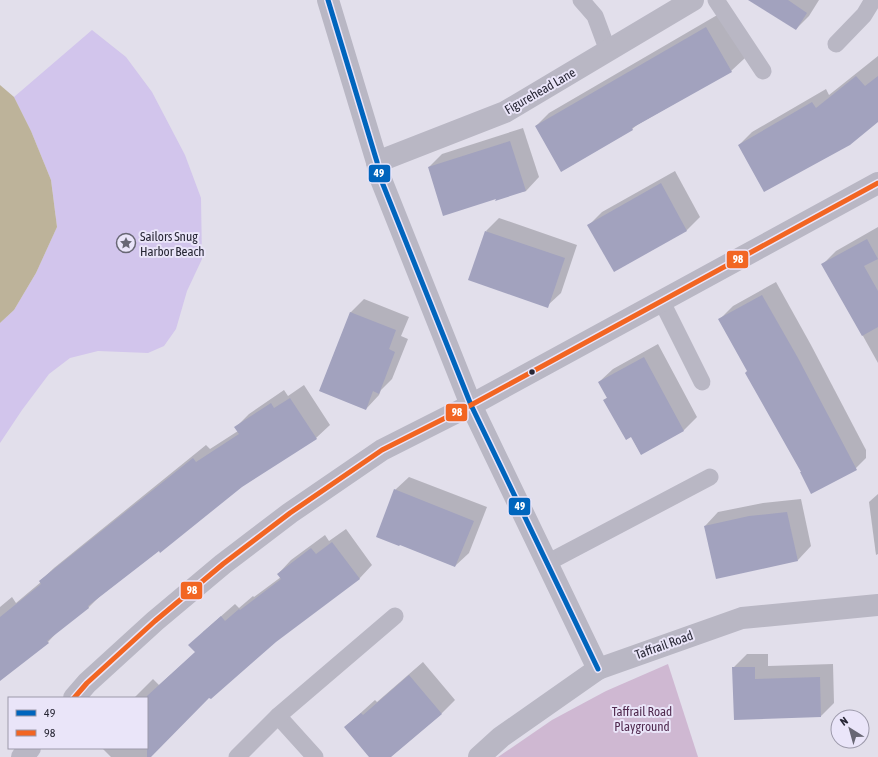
<svg xmlns="http://www.w3.org/2000/svg" width="878" height="757" font-family="'Asap Condensed',sans-serif">
<style>
.green{fill:#cfb8d2}
.sand{fill:#d2c5ec}
.water{fill:#bdb39a}
.shadow{fill:#0003}
.building{fill:#a2a2be}
.lines{fill:none;stroke-linecap:round;stroke-linejoin:round}
.service{stroke:#b9b7c4;stroke-width:17}
.minor{stroke:#b9b7c4;stroke-width:22}
.bus-1-casing{stroke:#eae5f9;stroke-width:8}
.bus-2-casing{stroke:#eae5f9;stroke-width:8}
.bus-1{stroke:#0065bd;stroke-width:5}
.bus-2{stroke:#f26522;stroke-width:5}
.bus-dot{fill:#272634;stroke:#eae5f9;stroke-width:1.5}
.labels{text-anchor:middle;dominant-baseline:central;stroke-width:4;stroke-linejoin:round;paint-order:stroke}
.street-label{font-size:13px;fill:#272634;stroke:#eae5f9}
.poi-label{font-size:13px;fill:#272634;stroke:#eae5f9;text-anchor:start}
.park-label{font-size:13px;fill:#522b50;stroke:#eae5f9}
.line-badge{stroke:#eae5f9;stroke-width:1.5}
.badge-label{font-size:11px;text-anchor:middle;font-weight:bold;fill:#fff}
</style>
<rect width="100%" height="100%" fill="#e2dfeb"/>
<!-- green -->
<polygon class="green" points="668,664 698,757 498,757 552,720 606,691"/>
<!-- sand -->
<polygon class="sand" points="92,30 126,57 152,92 185,155 201,198 202,259 187,291 176,329 164,346 148,353 98,351 70,358 49,374 22,410 0,443 0,323 14,310 36,273 57,227 51,180 31,131 14,97"/>
<!-- water -->
<polygon class="water" points="0,85 14,97 31,131 51,180 57,227 36,273 14,310 0,323"/>
<!-- shadow -->
<g class="shadow">
<polygon points="760,0 819,0 809,16 796,29"/>
<polygon points="719,14 745,58 731,71 637,125 632,129 536,126 549,113"/>
<polygon points="878,56 878,121 739,145 752,132 826,89 829,95"/>
<polygon points="523,128 539,177 526,191 497,197 429,167 442,154"/>
<polygon points="675,171 700,217 687,230 614,270 589,225 602,212"/>
<polygon points="499,218 577,245 561,293 547,306 486,231"/>
<polygon points="878,227 878,363 823,264 836,251"/>
<polygon points="776,282 811,345 866,450 866,458 853,471 802,472 720,319 733,306"/>
<polygon points="364,299 409,317 401,336 408,339 392,379 381,390 379,395 366,409 350,313"/>
<polygon points="658,344 697,417 684,430 641,454 631,436 604,400 608,397 599,382 613,369"/>
<polygon points="304,385 330,425 316,438 242,486 159,550 100,596 89,607 60,629 48,642 0,680 0,607 12,597 16,603 41,582 40,581 54,568 206,445 210,449 238,431 236,427 249,414 284,390 288,396"/>
<polygon points="409,477 487,507 469,553 455,566 400,544 395,490"/>
<polygon points="878,494 878,554 876,555 869,502"/>
<polygon points="801,499 811,546 798,560 705,526 718,512 763,503"/>
<polygon points="346,529 372,565 359,579 275,641 210,696 149,757 111,757 102,748 147,748 147,698 134,698 153,679 159,685 196,652 203,632 235,604 239,608 253,596 254,597 281,577 278,574 291,560 325,535 329,541"/>
<polygon points="747,654 768,654 768,666 833,664 834,703 821,716 733,668"/>
<polygon points="423,662 455,700 442,713 390,757 370,757 345,727 375,700 377,702"/>
</g>
<!-- building -->
<g class="building">
<polygon points="748,0 788,0 807,13 796,30"/>
<polygon points="706,27 732,72 632,128 633,130 561,172 535,126"/>
<polygon points="856,76 865,86 878,76 878,122 850,145 764,192 738,145 812,102 816,108"/>
<polygon points="510,141 526,191 495,201 496,199 443,216 428,167"/>
<polygon points="661,183 687,231 614,272 587,225"/>
<polygon points="485,231 565,258 548,308 468,280"/>
<polygon points="867,239 878,259 864,266 878,291 878,327 862,336 821,264"/>
<polygon points="762,295 798,358 857,470 811,494 800,472 801,472 745,373 747,371 718,319"/>
<polygon points="350,312 396,330 389,349 395,352 379,394 373,391 366,410 319,391"/>
<polygon points="644,357 684,431 641,455 631,437 626,440 603,400 607,398 598,382"/>
<polygon points="290,398 317,439 242,487 160,553 159,551 88,606 89,608 47,641 49,643 0,681 0,617 41,584 39,581 193,458 196,462 239,434 234,427 271,403 274,408"/>
<polygon points="394,489 474,521 455,567 400,545 399,546 376,537"/>
<polygon points="787,512 798,561 716,579 704,526 749,516"/>
<polygon points="332,542 360,579 276,642 211,699 209,698 151,757 147,757 147,696 195,652 188,645 221,616 225,621 239,609 240,610 281,579 277,574 311,548 316,554"/>
<polygon points="732,667 755,667 755,679 820,677 821,717 734,720"/>
<polygon points="409,675 442,714 391,757 369,757 344,727 361,713 363,715"/>
</g>
<g class="lines">
<!-- service -->
<g class="service">
<polyline points="581,0 595,16 608,51"/>
<polyline points="716,0 763,71"/>
<polyline points="836,44 864,15 873,0"/>
<polyline points="662,302 702,382"/>
<polyline points="547,563 710,477"/>
<polyline points="278,716 315,757"/>
<polyline points="237,757 278,716 395,616"/>
</g>
<!-- minor -->
<g class="minor">
<polyline points="328,0 377,162 380,177 471,405 598,669"/>
<polyline points="377,162 505,112 693,0"/>
<polyline points="74,698 87,683 155,621 223,564 290,513 382,450 471,405 878,183"/>
<polyline points="22,757 30,748"/>
<polyline points="479,757 501,737 598,669 742,618 878,605"/>
</g>
<!-- bus-1 casing -->
<g class="bus-1-casing">
<polyline id="bus-1" points="328,0 377,162 380,177 471,405 598,669"/>
</g>
<!-- bus-2 casing -->
<g class="bus-2-casing">
<polyline id="bus-2" points="74,698 87,683 155,621 223,564 290,513 382,450 471,405 878,183"/>
</g>
<!-- bus-1 -->
<use href="#bus-1" class="bus-1"/>
<!-- bus-2 -->
<use href="#bus-2" class="bus-2"/>
</g>
<!-- icons -->
<defs>
<g id="sight-ring" transform="scale(1)"><circle r="9.5" fill="#eae5f9" stroke="#686774" stroke-width="1.5"/><path d="M0-6L1.8-2.2L6-1.7L2.9 1.2L3.7 5.4L0 3.3L-3.7 5.4L-2.9 1.2L-6-1.7L-1.8-2.2Z" fill="#686774"/></g>
</defs>
<g fill-rule="evenodd">
<use href="#sight-ring" x="126" y="243"/>
</g>
<!-- markers -->
<circle class="bus-dot" cx="532" cy="372" r="3.5"/>
<g class="labels">
<!-- street labels -->
<g class="street-label">
<text transform="translate(540 91) rotate(-30)">Figurehead Lane</text>
<text transform="translate(664 645) rotate(-20)">Taffrail Road</text>
</g>
<!-- poi labels -->
<g class="poi-label">
<text x="140" y="236">Sailors Snug<tspan x="140" dy="15">Harbor Beach</tspan></text>
</g>
<!-- park labels -->
<g class="park-label">
<text x="642" y="711">Taffrail Road<tspan x="642" dy="15">Playground</tspan></text>
</g>
</g>
<g class="line-badge">
<rect x="368" y="164" width="23" height="19" rx="4" fill="#0065bd"/>
<rect x="726" y="250" width="23" height="19" rx="4" fill="#f26522"/>
<rect x="445" y="403" width="23" height="19" rx="4" fill="#f26522"/>
<rect x="508" y="497" width="23" height="19" rx="4" fill="#0065bd"/>
<rect x="180" y="581" width="23" height="19" rx="4" fill="#f26522"/>
</g>
<g class="badge-label">
<text x="379" y="177">49</text>
<text x="738" y="263">98</text>
<text x="457" y="416">98</text>
<text x="520" y="510">49</text>
<text x="192" y="594">98</text>
</g>
<!-- legend -->
<rect x="8" y="697" width="140" height="52" fill="#eae5f9" stroke="#9c99aa"/>
<rect x="16" y="710" width="20" height="6" fill="#0065bd" stroke="#9c99aa"/>
<text x="44" y="717" font-size="12" fill="#272634">49</text>
<rect x="16" y="730" width="20" height="6" fill="#f26522" stroke="#9c99aa"/>
<text x="44" y="737" font-size="12" fill="#272634">98</text>
<!-- north arrow -->
<g transform="translate(850 729) rotate(323)"><circle r="19" fill="#eae5f9" stroke="#9c99aa"/>
<path d="M0-3L7 15L0 10L-7 15Z" fill="#686774"/>
<text y="-6" font-size="11" font-weight="bold" text-anchor="middle" fill="#272634">N</text>
</g>
</svg>
